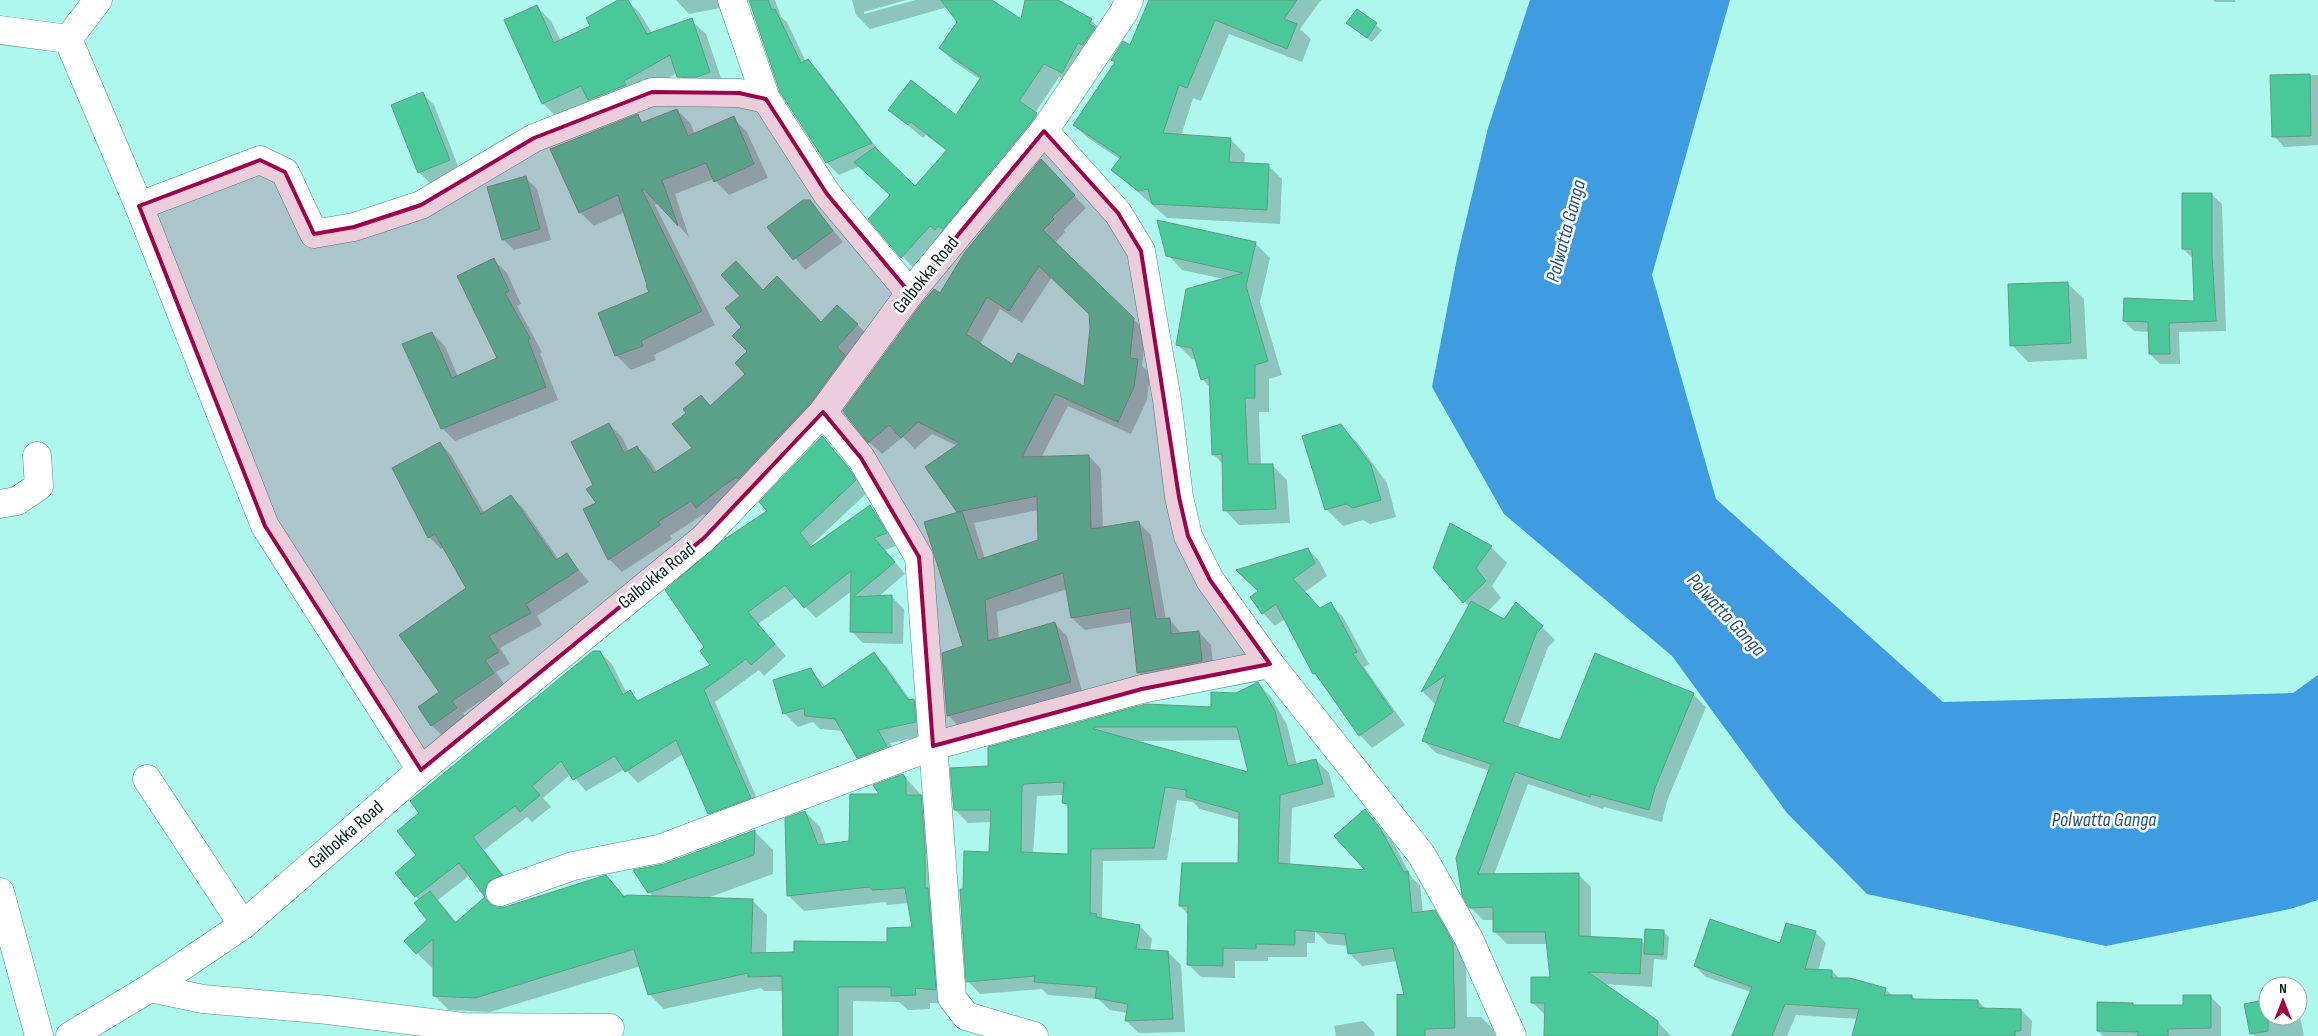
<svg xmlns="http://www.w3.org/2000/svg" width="2318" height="1036" font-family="'Sofia Sans Condensed',sans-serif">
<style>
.water{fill:#3f9ce0}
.shadow{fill:#0003;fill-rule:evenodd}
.building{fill:#49c999;stroke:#619c81;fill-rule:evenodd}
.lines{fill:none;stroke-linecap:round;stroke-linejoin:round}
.street-casing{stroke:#468e85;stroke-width:29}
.secondary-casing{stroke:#468e85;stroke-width:29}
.primary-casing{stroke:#468e85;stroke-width:29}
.street{stroke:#fff;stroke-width:28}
.secondary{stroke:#fff;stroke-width:28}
.primary{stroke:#fff;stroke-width:28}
.marked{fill:#9e0349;fill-opacity:0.2;stroke:#9e0349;stroke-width:4;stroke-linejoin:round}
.labels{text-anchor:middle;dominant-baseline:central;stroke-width:5;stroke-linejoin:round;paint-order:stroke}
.street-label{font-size:19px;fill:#04231f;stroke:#fff}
.water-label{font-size:20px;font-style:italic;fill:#245478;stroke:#fff}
</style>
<rect width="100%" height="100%" fill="#aef7ec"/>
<!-- water -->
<polygon class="water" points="1530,0 1730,0 1652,275 1716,499 1943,702 2293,693 2318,675 2318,900 2290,909 2106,946 1867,894 1787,813 1672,656 1504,514 1432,387 1457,258 1488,128"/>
<!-- shadow -->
<g class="shadow">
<polygon points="621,0 627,0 639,12 652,33 691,20 706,34 724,87 693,91 677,73 638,95 557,118 543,103 537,7 551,21 561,41 592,26"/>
<polygon points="676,0 737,0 731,6 689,14"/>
<polygon points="750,0 775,0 781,17 787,22 806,62 808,60 820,73 883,156 915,188 948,152 926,135 923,138 890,110 956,117 981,80 954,62 940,48 958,22 948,7 870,29 856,15 852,0 906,0 864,12 864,14 916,0 980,0 1022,21 1026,0 1059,0 1091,20 1105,34 1076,86 1059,77 1035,113 1050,128 916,271 870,219 891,195 860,166 839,175 827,163 781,92"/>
<polygon points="1150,0 1321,0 1300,29 1311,39 1302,62 1229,34 1201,101 1193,98 1181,136 1231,140 1245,154 1244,164 1268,165 1282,179 1280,224 1167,218 1113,170 1121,160 1088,138 1074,125 1116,63 1112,60 1131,47"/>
<polygon points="2213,0 2235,0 2235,2 2215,2"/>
<polygon points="1357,10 1382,30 1372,42 1353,28"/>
<polygon points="2318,75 2318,145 2284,147 2274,136 2272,76"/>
<polygon points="423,94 434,105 460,171 430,183 419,172"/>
<polygon points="677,110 691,124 695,135 733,118 747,132 768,178 729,195 714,179 675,194 689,237 658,203 655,205 715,325 654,355 656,360 631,370 617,356 600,314 651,293 625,212 594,226 580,212 637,116 645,123"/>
<path d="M 1054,173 L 1086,208 L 1064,230 L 1065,232 L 1055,243 L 1146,331 L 1142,366 L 1150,373 L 1147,400 L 1131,434 L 1068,406 L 1041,458 L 1089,456 L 1101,469 L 1103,528 L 1138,522 L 1151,535 L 1166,619 L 1169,619 L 1182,634 L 1199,632 L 1211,645 L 1214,674 L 1151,685 L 1138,672 L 1132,622 L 1085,630 L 1072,618 L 1067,589 L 997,612 L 999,639 L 1054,623 L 1067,636 L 1083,695 L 960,728 L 948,715 L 965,646 L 957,446 L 932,434 L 915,449 L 903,437 L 882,454 L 869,442 L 941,295 ZM 1052,277 L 1090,314 L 1091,328 L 1085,387 L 1013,365 L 980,344 L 1000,309 L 1022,323 ZM 1039,510 L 1039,541 L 985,559 L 974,523 Z"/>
<polygon points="526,178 537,189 551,240 514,250 503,239"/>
<polygon points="2211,194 2222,204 2226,331 2179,332 2180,364 2160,364 2150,354 2149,332 2134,331 2124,321 2195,302 2194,259 2183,249"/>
<polygon points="810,202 843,242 805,270 769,227"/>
<polygon points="1255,243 1270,258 1260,302 1282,375 1269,379 1269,412 1259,412 1261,465 1272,465 1287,480 1290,523 1239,525 1225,510 1223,464 1213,454 1211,388 1202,379 1197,360 1192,359 1178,345 1224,279 1182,270 1168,255"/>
<polygon points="494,260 507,273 521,304 517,306 542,352 540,353 558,400 455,441 442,428 432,333 445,346 458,377 499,358"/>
<polygon points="2067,283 2084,299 2087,359 2028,362 2012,345"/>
<polygon points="764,291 821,323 857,324 870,337 857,369 710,520 704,514 670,536 672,539 622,572 609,559 594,485 609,424 622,437 629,452 637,447 650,460 657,472 694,449 687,413 701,397 711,406 747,374 748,351 743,327"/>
<polygon points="1340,426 1357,442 1387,483 1396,517 1370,524 1363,520 1343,526 1326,509"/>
<polygon points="822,437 860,480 867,493 807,549 870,507 882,518 898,545 885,550 905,574 878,597 892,597 904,609 903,644 863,643 851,631 852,591 816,618 796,597 758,624 786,656 764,676 759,670 715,702 762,810 721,825 709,813 683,754 638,783 625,769 586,791 571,774 543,798 551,807 532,822 527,817 484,850 513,887 496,901 496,906 470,875 438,900 457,923 485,899 493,907 505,908 606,877 626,897 654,897 649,892 665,865 754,831 773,850 773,874 705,899 752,900 767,915 766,954 795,954 888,944 914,928 909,903 888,905 885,902 804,911 789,896 805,812 820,827 826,845 850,842 881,795 903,775 936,811 950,1004 930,1003 930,1009 908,1010 899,1002 853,1001 853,1036 784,1036 783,991 764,991 761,988 664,1009 649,994 641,966 490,1012 449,1010 434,995 434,966 432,968 417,953 429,920 416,896 418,855 600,652 612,664 627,694 630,692 640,702 712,665 706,647 769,511"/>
<polygon points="440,443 451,455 485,514 511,496 523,508 559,560 567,555 589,582 537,616 542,625 500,648 510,664 496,672 505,685 463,713 468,721 444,737 432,726 419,707 441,692 451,598 468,588 444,547 441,549 429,537"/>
<polygon points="1491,547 1507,563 1492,586 1501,598 1488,611 1505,620 1542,627 1555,640 1548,647 1518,728 1560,742 1693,694 1706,707 1667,801 1662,822 1604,807 1603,809 1528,784 1494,875 1578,874 1591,887 1591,938 1641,941 1646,945 1664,932 1669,937 1667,960 1654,959 1652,987 1604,984 1658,1022 1671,1036 1545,1036 1546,1016 1533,1003 1551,978 1547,944 1507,944 1494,931 1494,920 1483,920 1470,907 1490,771 1436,753 1423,740 1436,705 1423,692 1469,607 1435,568"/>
<polygon points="1308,549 1320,562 1327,576 1305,592 1320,609 1331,604 1343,617 1369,664 1364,667 1405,725 1372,748 1360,735 1323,683 1314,674 1285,619 1275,626 1263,613"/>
<polygon points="874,654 887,667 911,701 914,700 927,714 928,735 890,743 900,760 872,770 858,757 844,731 820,729 813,722 798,727 784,713 811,670 826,687"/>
<path d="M 1258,684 L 1271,697 L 1287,725 L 1297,765 L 1316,760 L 1329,773 L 1335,797 L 1292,808 L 1290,866 L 1368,872 L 1365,810 L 1393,842 L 1412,878 L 1420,885 L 1423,913 L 1434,912 L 1447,925 L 1466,957 L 1467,1017 L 1481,1017 L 1494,1030 L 1495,1036 L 1398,1036 L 1405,996 L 1397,961 L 1362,966 L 1349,953 L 1348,946 L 1328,944 L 1315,931 L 1315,943 L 1307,943 L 1307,957 L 1268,957 L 1268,961 L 1235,961 L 1235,978 L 1201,977 L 1188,964 L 1189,915 L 1180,906 L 1239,864 L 1240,820 L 1200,809 L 1193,802 L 1177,800 L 1167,860 L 1103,861 L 1102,919 L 1140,926 L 1152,939 L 1150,951 L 1168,952 L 1181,965 L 1185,1032 L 1139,1033 L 1126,1021 L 1127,1013 L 1110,1010 L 1098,999 L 1048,995 L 1042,989 L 980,994 L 968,981 L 964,890 L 991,853 L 992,822 L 968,823 L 955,810 L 989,768 L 1146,705 L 1212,708 ZM 1242,740 L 1250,774 L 1135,741 ZM 1064,795 L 1064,803 L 1069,808 L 1069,855 L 1033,854 L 1037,796 Z"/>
<polygon points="1815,932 1826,943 1818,971 1832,971 1840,979 1885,989 1893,996 1912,996 1916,1000 1978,1001 1986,1009 2021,1010 2032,1021 2031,1036 1854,1036 1858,1019 1796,1015 1787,1036 1736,1036 1751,992 1706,977 1695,966 1781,945"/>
<polygon points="2210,996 2221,1007 2221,1036 2103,1036 2098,1031 2132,1004 2135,1007 2184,1007"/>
<polygon points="2268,1000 2268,1016 2298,1016 2298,1007 2304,1036 2254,1036 2245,1005"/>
<polygon points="1363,1021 1374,1032 1375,1036 1336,1036 1334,1026"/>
</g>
<!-- building -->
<g class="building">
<polygon points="618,0 628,0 647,34 692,18 710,72 697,77 677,77 670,55 624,81 626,85 588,100 581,86 542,104 504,20 537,5 554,43 590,26 586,18"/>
<polygon points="749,0 768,0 772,10 775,9 801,63 808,59 872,143 826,163 780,92"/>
<polygon points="941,0 992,0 1021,19 1025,0 1058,0 1092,19 1089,24 1095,27 1083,45 1078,43 1062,73 1044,64 1019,101 1037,113 1031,122 943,229 938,226 935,230 930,226 901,258 868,219 890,195 854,162 875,147 915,186 947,150 911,122 908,125 888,110 911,80 956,115 981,77 939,48 957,22"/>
<polygon points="1149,0 1297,0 1284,19 1297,24 1287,49 1215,20 1187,88 1179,85 1163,133 1231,138 1229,162 1269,164 1267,210 1152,204 1148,189 1138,191 1111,170 1121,157 1073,125 1115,62 1111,60 1123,41 1130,45"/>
<polygon points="1357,9 1377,23 1367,38 1346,23"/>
<polygon points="2310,74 2311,136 2272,137 2270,75"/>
<polygon points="423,92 450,160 418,173 391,105"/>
<polygon points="677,109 688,136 734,116 754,164 714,182 706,163 662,180 678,226 644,189 642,190 702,311 641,341 643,346 615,356 598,313 649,292 646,286 647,285 618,195 579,213 550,149 638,114 641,123"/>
<path d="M 1041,159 L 1075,195 L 1052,217 L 1054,219 L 1043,230 L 1134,318 L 1130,358 L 1138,359 L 1134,387 L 1118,422 L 1055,394 L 1022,457 L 1089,455 L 1091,529 L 1139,521 L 1156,619 L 1170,618 L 1171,634 L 1199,631 L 1202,661 L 1137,673 L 1130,608 L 1071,618 L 1063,573 L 985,600 L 988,641 L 1055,622 L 1071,682 L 947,716 L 942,653 L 963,646 L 924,522 L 962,511 L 957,512 L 925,467 L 960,443 L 918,422 L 901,438 L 889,425 L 868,443 L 843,411 L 922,303 L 934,289 L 940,293 L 965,252 ZM 1039,266 L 1089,314 L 1090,328 L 1084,386 L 1018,353 L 1012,364 L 966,334 L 987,297 L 1009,311 ZM 1037,496 L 1038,540 L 978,560 L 962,511 Z"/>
<polygon points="526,176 540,229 502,240 487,187"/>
<polygon points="2182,193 2212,193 2212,255 2216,321 2169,323 2170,354 2149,354 2148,322 2123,321 2124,298 2194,301 2192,249 2182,249"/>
<polygon points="803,200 810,200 833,231 793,260 767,227"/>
<polygon points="1157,220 1256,242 1246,286 1268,361 1255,365 1255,398 1245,398 1248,464 1273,464 1276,509 1223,511 1222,454 1212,455 1209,377 1201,380 1192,348 1176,345 1186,289 1243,273 1166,256"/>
<polygon points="494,258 509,291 505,293 530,338 528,340 546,387 441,429 402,344 432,332 452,378 497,358 457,276"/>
<polygon points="736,261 763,290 777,276 821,322 837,305 858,324 837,347 845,355 811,402 738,479 737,477 723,486 696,508 691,501 658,522 660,525 608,560 583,509 596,503 586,489 593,485 571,442 609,423 624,453 637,446 654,473 692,448 672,424 686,413 683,409 701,395 710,406 745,374 735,363 747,351 732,336 741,327 725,308 740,296 721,275"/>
<polygon points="2068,282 2071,343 2010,346 2008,284"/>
<polygon points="1341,424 1371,465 1381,500 1353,508 1346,504 1325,510 1302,436"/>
<polygon points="822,436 848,467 856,480 800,533 811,547 870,505 887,533 874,538 895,562 853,597 892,595 892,633 850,632 851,571 804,608 785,585 748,612 775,644 751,665 746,659 704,690 751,798 708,814 676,740 625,772 615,756 573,780 561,761 532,786 540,795 520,812 515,806 473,837 502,875 488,882 485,889 485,897 459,863 415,897 395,873 416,855 397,831 419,813 410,801 593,651 600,651 623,695 630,690 637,701 710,665 700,651 704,647 665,590 722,541 767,511 759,502"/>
<polygon points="440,442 481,514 511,495 556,560 567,553 578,570 526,604 531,613 489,636 499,652 485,660 494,673 452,701 457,708 431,726 418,707 439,692 399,635 466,588 435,534 428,538 392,468"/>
<polygon points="1450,523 1492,546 1476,568 1486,581 1463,603 1433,568"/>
<polygon points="1308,548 1315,563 1293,579 1320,608 1331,602 1357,652 1353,654 1393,712 1359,736 1315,673 1313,674 1276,604 1262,614 1250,597 1258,591 1236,570"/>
<polygon points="1471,601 1504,619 1516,602 1543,626 1536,634 1503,722 1560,740 1595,653 1694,693 1655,788 1649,810 1591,794 1590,797 1515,772 1478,874 1579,873 1579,936 1642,939 1640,974 1588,972 1658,1021 1657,1036 1544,1036 1545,1003 1531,1003 1531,977 1550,977 1545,932 1493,932 1493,907 1469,908 1462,895 1456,858 1491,764 1422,741 1446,675 1421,692"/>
<polygon points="874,652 908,700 914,699 916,722 878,730 887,746 857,758 835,719 805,716 804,708 783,714 773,680 811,668 822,688"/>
<path d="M 1258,682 L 1275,711 L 1288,766 L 1316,759 L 1323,784 L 1280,795 L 1278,863 L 1365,870 L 1334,836 L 1365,809 L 1380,828 L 1404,872 L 1408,871 L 1412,913 L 1435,910 L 1453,943 L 1455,1028 L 1425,1029 L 1425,1036 L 1397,1036 L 1397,994 L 1404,995 L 1393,948 L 1348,954 L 1345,934 L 1295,930 L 1295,945 L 1256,944 L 1256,949 L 1223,948 L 1223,966 L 1187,965 L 1188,906 L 1179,906 L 1182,863 L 1238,863 L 1239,812 L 1186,797 L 1186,790 L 1165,787 L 1154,848 L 1091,849 L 1090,913 L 1097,914 L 1096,917 L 1140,925 L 1136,949 L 1168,951 L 1173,1019 L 1125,1021 L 1128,1004 L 1095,998 L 1097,987 L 1034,982 L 1035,976 L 966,982 L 960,889 L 963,889 L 964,851 L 989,852 L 991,810 L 954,810 L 950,768 L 988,766 L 988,747 L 1146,704 L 1211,707 L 1211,692 L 1236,693 ZM 1094,727 L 1237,727 L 1248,772 L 1094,729 ZM 1064,782 L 1062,803 L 1068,804 L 1068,854 L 1021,852 L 1022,787 L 1024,784 Z"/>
<polygon points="903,774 906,779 906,795 921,795 925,849 925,888 928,888 936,990 915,988 916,995 891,996 891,987 838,987 838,1036 783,1036 782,976 748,977 748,973 648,995 634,949 475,998 433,996 433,939 416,954 404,941 427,920 414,903 430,891 455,923 485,897 490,904 497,907 505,907 606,875 624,897 627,895 753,899 751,953 794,952 794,941 887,942 887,928 912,927 905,888 872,890 869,887 787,896 785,818 805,811 818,845 849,841 850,794 879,794 873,785"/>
<polygon points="755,830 754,855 648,893 633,870 664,864"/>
<polygon points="1710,919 1780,943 1786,923 1816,931 1805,969 1832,970 1832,978 1850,978 1886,988 1884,995 1912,995 1912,999 1978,1000 1978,1008 2021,1009 2021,1031 2015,1031 2015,1036 1852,1036 1859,1009 1785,1004 1772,1036 1732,1036 1752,987 1694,966"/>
<polygon points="1645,929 1664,930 1663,955 1644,954"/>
<polygon points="2183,995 2211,995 2211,1028 2168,1029 2168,1036 2138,1036 2138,1032 2097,1031 2097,1002 2133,1003 2133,1005 2183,1005"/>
<polygon points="2268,999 2268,1031 2250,1034 2244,1004"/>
</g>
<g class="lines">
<!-- street casing -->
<g class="street-casing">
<g id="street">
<polyline points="732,0 766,99 827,194 910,293"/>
<polyline points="0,30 68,39 98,0"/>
<polyline points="68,39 139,206 260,160 285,172 314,234 354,227 421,205 534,138 652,92 739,93 766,99"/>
<polyline points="139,206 265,526 421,770"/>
<polyline points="823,412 861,458 919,557 952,998 966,1016 1034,1036"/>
<polyline points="0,504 17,501 39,486 37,456"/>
<polyline points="147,779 243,925"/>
<polyline points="500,892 573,866 659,849 933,746 1142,689 1270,664"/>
<polyline points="150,988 203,999 328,1010 463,1027 610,1028"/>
</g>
</g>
<!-- secondary casing -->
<g class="secondary-casing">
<g id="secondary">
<polyline points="1044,131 1118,213 1141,251 1167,400 1179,497 1188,536 1210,580 1270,664 1421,854 1469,939 1512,1036"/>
<polyline points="0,892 39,1036"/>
</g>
</g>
<!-- primary casing -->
<g class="primary-casing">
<polyline id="primary" points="70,1036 150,988 243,925 421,770 704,538 823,412 910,293 1044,131 1124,12 1129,0"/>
</g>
<!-- street -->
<use href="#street" class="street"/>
<!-- secondary -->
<use href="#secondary" class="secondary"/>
<!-- primary -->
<use href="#primary" class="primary"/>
</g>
<!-- marked area -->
<path class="marked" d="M 652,92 L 739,93 L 766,99 L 827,194 L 910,293 L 1044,131 L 1118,213 L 1141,251 L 1179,497 L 1188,536 L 1210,580 L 1270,664 L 1142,689 L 933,746 L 919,557 L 861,458 L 823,412 L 704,538 L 421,770 L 265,526 L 139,206 L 260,160 L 285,172 L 314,234 L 354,227 L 421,205 L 534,138 Z"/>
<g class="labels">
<!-- street labels -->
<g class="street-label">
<text transform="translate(926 275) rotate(-51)">Galbokka Road</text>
<text transform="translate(657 576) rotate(-39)">Galbokka Road</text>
<text transform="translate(346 835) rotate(-41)">Galbokka Road</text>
</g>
<!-- water labels -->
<g class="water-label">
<text transform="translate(1566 231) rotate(-75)">Polwatta Ganga</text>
<text transform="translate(1726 615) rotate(47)">Polwatta Ganga</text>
<text x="2104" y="820">Polwatta Ganga</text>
</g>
</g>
<!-- north arrow -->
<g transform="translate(2283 1001)"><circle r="24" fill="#ffffff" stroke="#9ba7a5"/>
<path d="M0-4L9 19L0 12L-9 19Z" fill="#9e0349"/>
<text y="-8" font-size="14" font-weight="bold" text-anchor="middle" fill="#04231f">N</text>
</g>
</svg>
